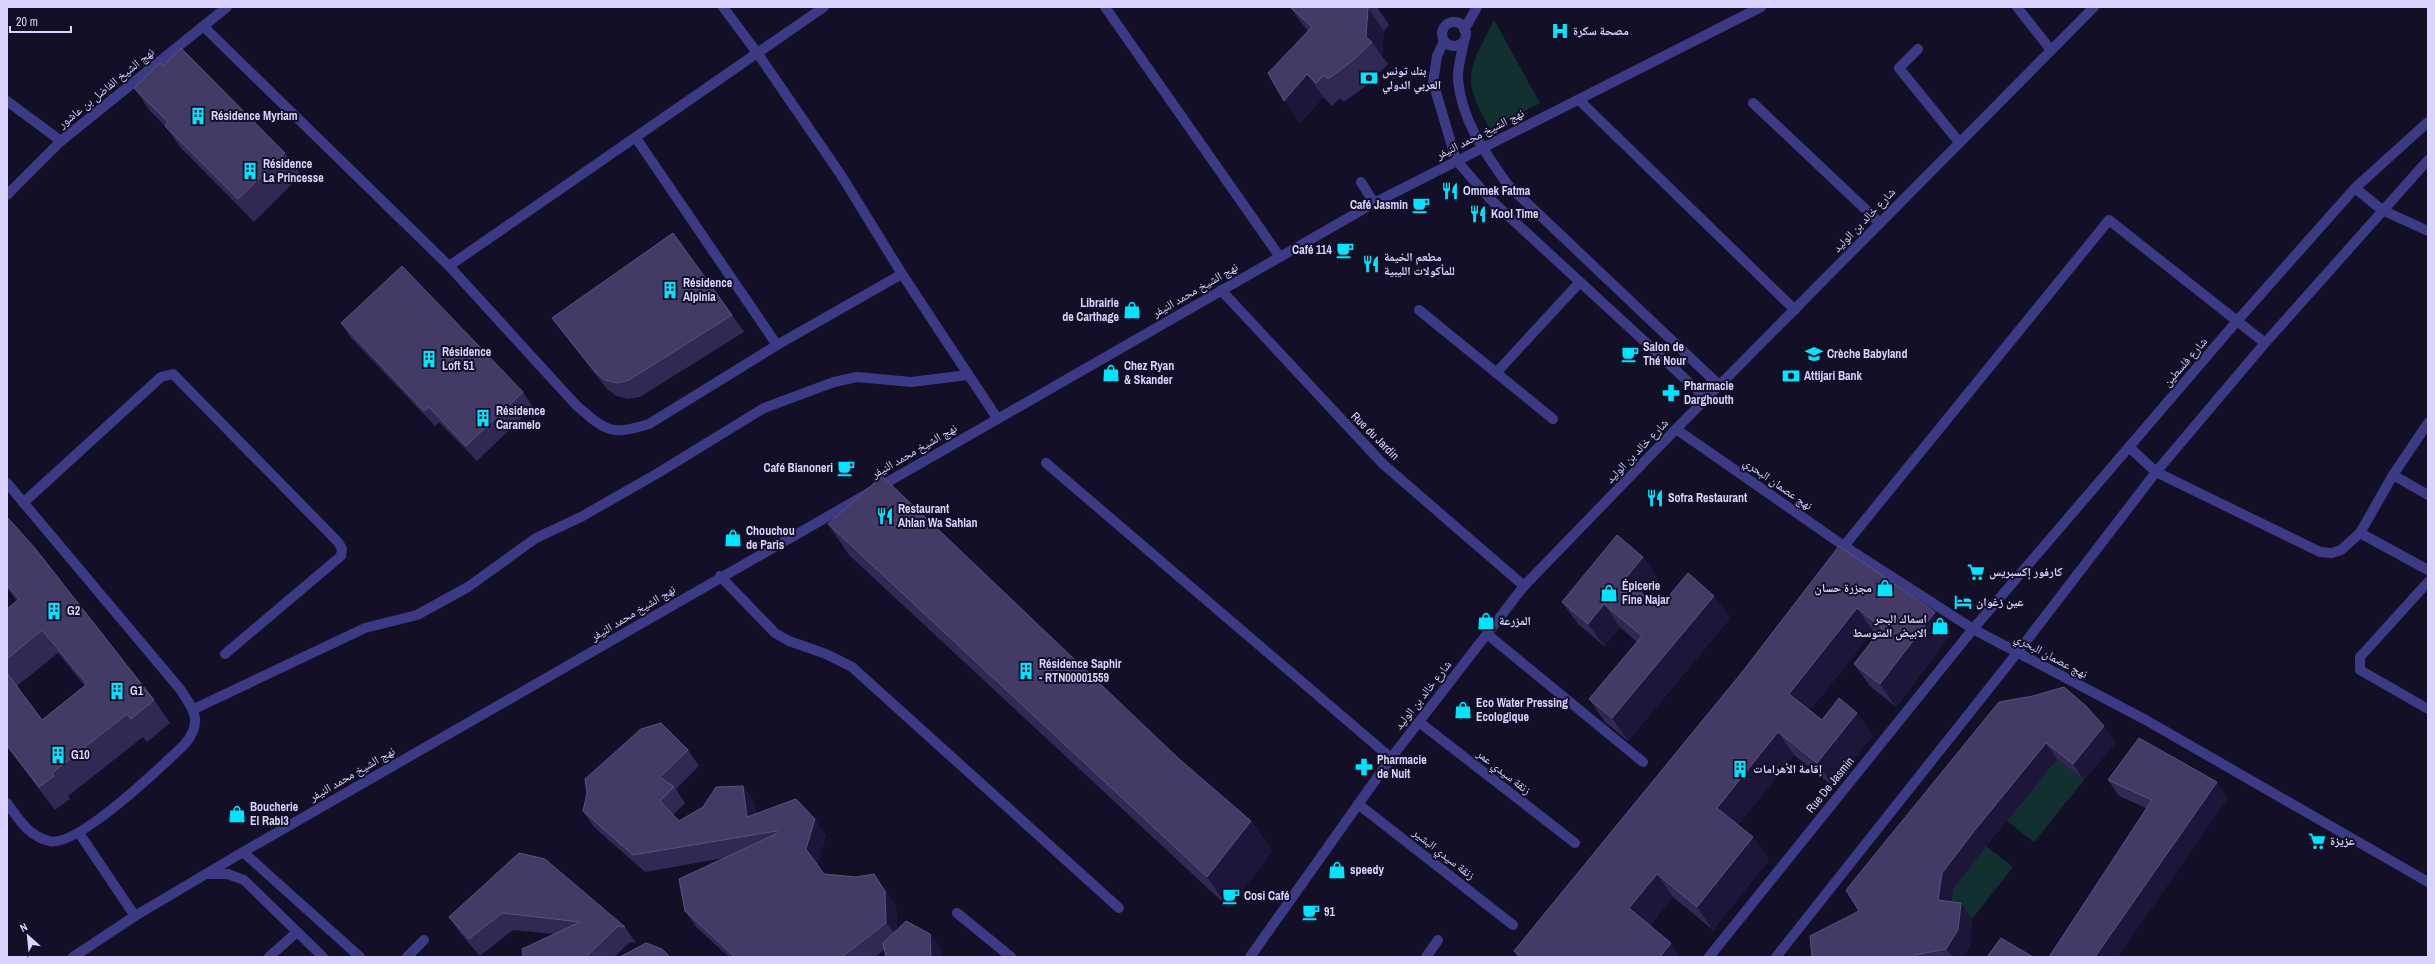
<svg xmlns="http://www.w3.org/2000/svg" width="2435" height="964" font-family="'Archivo Narrow','Noto Naskh Arabic',sans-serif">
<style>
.green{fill:#12302f}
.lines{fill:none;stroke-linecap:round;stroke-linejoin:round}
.minor{stroke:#3d3a85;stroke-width:10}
.wall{fill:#312854;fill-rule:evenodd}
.shaded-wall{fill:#1d163a}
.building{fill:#433a66;stroke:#5a527e}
.labels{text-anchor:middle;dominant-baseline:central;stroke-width:4;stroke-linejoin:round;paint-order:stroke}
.poi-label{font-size:12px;font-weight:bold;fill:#d9d4ff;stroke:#130f26;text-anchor:start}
.street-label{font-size:12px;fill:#d9d4ff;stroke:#130f26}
</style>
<rect width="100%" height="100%" fill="#130f26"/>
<!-- green -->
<g class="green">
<path d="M 1494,20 L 1540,103 L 1490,129 C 1483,115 1471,97 1471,80 C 1471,60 1486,37 1494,20 Z"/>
<polygon points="2057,759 2084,780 2034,842 2007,821"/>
<polygon points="1986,846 2013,867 1972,919 1949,916 1953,889"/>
</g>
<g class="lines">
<!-- minor -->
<g class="minor">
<polyline points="723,7 758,54 841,175 902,274 997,418"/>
<polyline points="1105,7 1280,257"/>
<polyline points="2017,7 2051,50"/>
<circle cx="1454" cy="34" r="12"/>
<path d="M 203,26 L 449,266 L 576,405 C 606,431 610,436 649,424 L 777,345 L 902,274"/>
<polyline points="1464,30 1477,7"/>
<polyline points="1444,41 1437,56 1433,82 1456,160 1490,199 1707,399"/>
<path d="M 1464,41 C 1462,53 1457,68 1458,80 C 1462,121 1485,153 1508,185 L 1720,386"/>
<polyline points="1918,49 1899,68 1959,142"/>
<polyline points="1579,100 1795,310"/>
<polyline points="7,101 61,141"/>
<polyline points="1753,103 1880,223"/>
<polyline points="636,138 777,345"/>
<polyline points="1361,182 1374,203"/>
<polyline points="2355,188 2382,210 2428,231"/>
<polyline points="7,195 61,141 227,7"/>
<polyline points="449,266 824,7"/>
<polyline points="1221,290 1383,464 1524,586"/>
<polyline points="1419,310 1553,419"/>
<polyline points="1496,373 1580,282"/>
<polyline points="1676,429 1844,546 1973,629 2144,719 2428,882"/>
<polyline points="2129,447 2156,472 2320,552 2332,553 2341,550 2360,533 2393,475 2428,423"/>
<polyline points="1046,463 1391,758"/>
<polyline points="2393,475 2428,495"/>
<path d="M 7,483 L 180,689 C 195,711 203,723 184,745 C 163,765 76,849 49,841 C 28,836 19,819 7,803"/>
<polyline points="23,503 161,377 173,374 338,542 342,549 341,556 225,654"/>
<polyline points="2360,533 2428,570"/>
<polyline points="1844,546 2109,220 2265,343"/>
<polyline points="720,576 775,633 789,641 826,654 852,667 1119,908"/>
<polyline points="2428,582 2360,657 2360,670 2428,709"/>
<polyline points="1487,634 1643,762"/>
<polyline points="194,709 365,628 417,615 468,587 536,538 581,517 658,473 764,408 834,382 857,377 911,382 968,375"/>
<polyline points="1419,722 1575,843"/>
<polyline points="1358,804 1513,925"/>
<polyline points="79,833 135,916"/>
<polyline points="243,852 360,957"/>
<polyline points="207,874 228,874 244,880 323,957"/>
<polyline points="957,913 1011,957"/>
<polyline points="73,957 135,916 243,852 1374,203 1761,7"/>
<polyline points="269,957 297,932"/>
<polyline points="407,957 424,940"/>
<polyline points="1250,957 1391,758 1524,586 1676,429 2094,7"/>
<polyline points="1426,957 1438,940"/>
<polyline points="1709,957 1973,629 2237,321 2355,188 2428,122"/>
<polyline points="1776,957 2017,653 2156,472 2265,343 2428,160"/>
</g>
</g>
<!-- wall -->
<g class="wall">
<polygon points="1290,7 1377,7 1389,25 1384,31 1382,56 1388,64 1367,85 1344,102 1340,98 1332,106 1323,97 1300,123 1308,31 1306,29"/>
<polygon points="163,66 285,153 301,175 254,222 181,148 165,126 150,111 134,88"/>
<polygon points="732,315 744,332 640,397 628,399 616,396 607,389 564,334 552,318"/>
<polygon points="341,323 523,392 533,407 477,461 439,422 435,426 351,338"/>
<path d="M 7,517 L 154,700 L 170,723 L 147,742 L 143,737 L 68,796 L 70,799 L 55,810 L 7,747 L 7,609 L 17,601 L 7,588 ZM 58,653 L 85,686 L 42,720 L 17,686 Z"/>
<polygon points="828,524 1251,821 1272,851 1229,908 849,555"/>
<polygon points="1839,546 1951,634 1896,707 1870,686 1854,664 1877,634 1873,631 1810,710 1822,720 1873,735 1833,786 1794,755 1738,825 1753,837 1769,860 1713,930 1673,897 1650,925 1681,957 1518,957 1514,951 1743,671"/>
<polygon points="1659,580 1645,596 1659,608 1730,618 1628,741 1605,722 1589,699 1637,642 1620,627 1604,646 1578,624 1562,602"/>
<polygon points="1999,702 2116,742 2084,780 2057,759 1986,846 1953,889 1951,902 1961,903 1972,919 1970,946 1962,957 1812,957 1859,911"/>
<polygon points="688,750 699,766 676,789 685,803 673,815 679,821 743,786 754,802 756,814 826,835 817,865 824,874 885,890 896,907 897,929 930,934 941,950 941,957 886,957 884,950 875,957 729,957 696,927 685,911 724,858 645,872 594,827 583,811"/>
<polygon points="2108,780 2228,798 2146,808 2119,796"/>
<polygon points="519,853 625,927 636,943 630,942 614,957 523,957 554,934 513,930 480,956 460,933 449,917"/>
</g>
<!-- shaded-wall -->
<g class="shaded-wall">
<polygon points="1368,8 1384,31 1382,56 1372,42 1366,37"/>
<polygon points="1307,74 1323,97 1300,123 1284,101"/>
<polygon points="1643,557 1659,580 1641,602 1625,579"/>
<polygon points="1714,596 1730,618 1628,741 1612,718"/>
<polygon points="1604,604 1620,627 1604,646 1588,624"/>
<polygon points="1857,608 1873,631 1805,716 1789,694"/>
<polygon points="1935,612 1951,634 1896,707 1880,684"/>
<polygon points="1857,713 1873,735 1833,786 1817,763"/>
<polygon points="2104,726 2116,742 2084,780 2073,764"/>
<polygon points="1778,732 1794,755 1733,831 1717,808"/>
<polygon points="2046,743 2057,759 1986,846 1953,889 1949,916 1938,900 1942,873 1975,830"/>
<polygon points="2217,782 2228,798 2118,957 2095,957"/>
<polygon points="743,786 754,802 758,833 747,817"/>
<polygon points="815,819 826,835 817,865 806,849"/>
<polygon points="1251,821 1272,851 1229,908 1207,877"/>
<polygon points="1753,837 1769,860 1713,930 1697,907"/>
<polygon points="874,874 885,890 896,907 898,939 886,923"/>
<polygon points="1657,874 1673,897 1645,931 1629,908"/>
<polygon points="1961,903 1972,919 1970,946 1962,957 1952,957 1946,949"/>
<polygon points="930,934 941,950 941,957 931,957"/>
<polygon points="1671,943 1681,957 1660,957"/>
</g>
<!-- building -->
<g class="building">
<polygon points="1290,7 1369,7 1368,8 1366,37 1372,42 1351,62 1328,79 1324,75 1316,83 1307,74 1284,101 1268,73 1312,27"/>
<polygon points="181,48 285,153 238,199 165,126 168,122 134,88 160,63 163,66"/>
<polygon points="673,233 732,315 629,380 617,383 605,380 596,373 552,318"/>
<polygon points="402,266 523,392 466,446 429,407 424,411 341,323"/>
<polygon points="882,476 1178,758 1251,821 1207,877 828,524"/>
<polygon points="7,517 34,547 154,700 131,719 127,714 52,773 54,776 39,787 7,745 7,673 42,720 87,684 42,630 7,659 7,609 19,599 7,585"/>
<polygon points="1617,535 1643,557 1625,579 1659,608 1688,573 1714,596 1612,718 1589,699 1642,636 1604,604 1588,624 1562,602"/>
<polygon points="1839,546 1935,612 1880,684 1854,664 1882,628 1857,608 1789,694 1822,720 1839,698 1857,713 1817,763 1778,732 1717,808 1753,837 1697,907 1657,874 1629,908 1671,943 1660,957 1521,957 1514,951 1743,671"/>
<polygon points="2064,687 2086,706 2104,726 2073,764 2046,743 1975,830 1942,873 1938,900 1961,903 1958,930 1946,949 1915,955 1915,957 1812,957 1810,936 1859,911 1846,890 1999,702 2033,696"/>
<polygon points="661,723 688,750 660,777 674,787 660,801 679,821 703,807 716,787 743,786 747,817 796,799 815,819 806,849 824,874 856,877 874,874 885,891 886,923 842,957 735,957 685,911 679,879 778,833 777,831 633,855 583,811 587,793 585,779 641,729"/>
<polygon points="2139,738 2217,782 2095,957 2049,957 2152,800 2108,780"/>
<polygon points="519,853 545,859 625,927 618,926 586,957 523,957 522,949 580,922 502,913 469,939 449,917"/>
<polygon points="906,921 930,934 931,957 886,957 883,943"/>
<polygon points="2001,938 2033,957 1987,957"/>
<polygon points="646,943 662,949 670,957 620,957"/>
</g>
<!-- icons -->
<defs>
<g id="hospital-bare" transform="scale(1.38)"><path d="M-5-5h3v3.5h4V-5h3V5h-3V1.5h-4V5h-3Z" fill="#00e5ff" stroke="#130f26" stroke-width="2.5" paint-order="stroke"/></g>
<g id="bank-bare" transform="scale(1.38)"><path d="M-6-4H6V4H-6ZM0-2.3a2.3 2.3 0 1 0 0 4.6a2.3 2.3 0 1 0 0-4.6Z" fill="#00e5ff" stroke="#130f26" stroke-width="2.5" paint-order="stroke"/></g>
<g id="building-bare" transform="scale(1.38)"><path d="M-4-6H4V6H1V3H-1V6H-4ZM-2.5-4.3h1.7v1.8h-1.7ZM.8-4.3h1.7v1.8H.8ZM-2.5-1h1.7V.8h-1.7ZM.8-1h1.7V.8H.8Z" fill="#00e5ff" stroke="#130f26" stroke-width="2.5" paint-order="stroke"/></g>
<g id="restaurant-bare" transform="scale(1.38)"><path d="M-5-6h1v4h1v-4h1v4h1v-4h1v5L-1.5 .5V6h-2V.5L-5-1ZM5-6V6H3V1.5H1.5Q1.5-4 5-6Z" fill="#00e5ff" stroke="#130f26" stroke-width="2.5" paint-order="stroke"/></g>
<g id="cafe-bare" transform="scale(1.38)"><path d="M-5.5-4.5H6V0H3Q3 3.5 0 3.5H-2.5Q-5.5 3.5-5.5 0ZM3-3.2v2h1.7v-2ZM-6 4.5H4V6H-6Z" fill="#00e5ff" stroke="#130f26" stroke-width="2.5" paint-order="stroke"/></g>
<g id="shop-bare" transform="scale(1.38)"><path d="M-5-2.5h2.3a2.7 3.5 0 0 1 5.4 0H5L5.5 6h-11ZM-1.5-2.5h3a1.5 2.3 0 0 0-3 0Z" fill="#00e5ff" stroke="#130f26" stroke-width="2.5" paint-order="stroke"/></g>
<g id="school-bare" transform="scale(1.38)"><path d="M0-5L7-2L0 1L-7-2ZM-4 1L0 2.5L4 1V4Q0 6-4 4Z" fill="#00e5ff" stroke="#130f26" stroke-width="2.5" paint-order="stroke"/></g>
<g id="pharmacy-bare" transform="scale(1.38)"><path d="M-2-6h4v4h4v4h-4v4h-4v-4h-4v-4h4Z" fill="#00e5ff" stroke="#130f26" stroke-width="2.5" paint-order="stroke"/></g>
<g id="supermarket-bare" transform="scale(1.38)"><path d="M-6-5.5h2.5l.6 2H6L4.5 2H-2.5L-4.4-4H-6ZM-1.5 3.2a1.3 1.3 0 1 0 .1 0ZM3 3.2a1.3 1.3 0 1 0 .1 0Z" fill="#00e5ff" stroke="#130f26" stroke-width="2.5" paint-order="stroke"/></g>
<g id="hotel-bare" transform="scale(1.38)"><path d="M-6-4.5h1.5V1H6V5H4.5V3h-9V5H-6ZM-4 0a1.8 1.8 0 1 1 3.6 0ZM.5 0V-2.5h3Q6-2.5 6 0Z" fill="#00e5ff" stroke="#130f26" stroke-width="2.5" paint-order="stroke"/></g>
</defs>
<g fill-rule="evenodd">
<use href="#hospital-bare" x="1560" y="31"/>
<use href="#bank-bare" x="1369" y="78"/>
<use href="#building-bare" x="198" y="116"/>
<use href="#building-bare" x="250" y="171"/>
<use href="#restaurant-bare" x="1450" y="191"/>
<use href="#cafe-bare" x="1421" y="205"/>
<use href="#restaurant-bare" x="1478" y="214"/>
<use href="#cafe-bare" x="1345" y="250"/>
<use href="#restaurant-bare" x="1371" y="264"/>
<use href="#building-bare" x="670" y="290"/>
<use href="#shop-bare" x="1132" y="310"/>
<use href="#cafe-bare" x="1630" y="354"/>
<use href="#school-bare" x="1814" y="354"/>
<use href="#building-bare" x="429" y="359"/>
<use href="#shop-bare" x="1111" y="373"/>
<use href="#bank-bare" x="1791" y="376"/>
<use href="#pharmacy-bare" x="1671" y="393"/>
<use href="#building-bare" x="483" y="418"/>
<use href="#cafe-bare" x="846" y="468"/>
<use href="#restaurant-bare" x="1655" y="498"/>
<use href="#restaurant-bare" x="885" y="516"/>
<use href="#shop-bare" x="733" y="538"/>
<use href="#supermarket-bare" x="1976" y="572"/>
<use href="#shop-bare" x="1885" y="588"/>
<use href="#shop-bare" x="1609" y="593"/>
<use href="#hotel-bare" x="1963" y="602"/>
<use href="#building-bare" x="54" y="611"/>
<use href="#shop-bare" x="1486" y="621"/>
<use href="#shop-bare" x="1940" y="626"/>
<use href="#building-bare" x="1026" y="671"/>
<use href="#building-bare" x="117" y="691"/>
<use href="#shop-bare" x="1463" y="710"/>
<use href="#building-bare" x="58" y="755"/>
<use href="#pharmacy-bare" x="1364" y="767"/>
<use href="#building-bare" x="1740" y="769"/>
<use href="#shop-bare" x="237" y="814"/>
<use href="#supermarket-bare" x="2317" y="841"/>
<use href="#shop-bare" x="1337" y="870"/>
<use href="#cafe-bare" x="1231" y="896"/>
<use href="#cafe-bare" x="1311" y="912"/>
</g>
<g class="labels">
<!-- poi labels -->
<g class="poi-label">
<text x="1573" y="31">مصحة سكرة</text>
<text x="1382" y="71">بنك تونس<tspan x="1382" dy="14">العربي الدولي</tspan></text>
<text x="211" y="116">Résidence Myriam</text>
<text x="263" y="164">Résidence<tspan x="263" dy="14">La Princesse</tspan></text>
<text x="1463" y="191">Ommek Fatma</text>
<text x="1408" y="205" text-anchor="end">Café Jasmin</text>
<text x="1491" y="214">Kool Time</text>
<text x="1332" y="250" text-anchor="end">Café 114</text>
<text x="1384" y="257">مطعم الخيمة<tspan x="1384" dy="14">للمأكولات الليبية</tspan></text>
<text x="683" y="283">Résidence<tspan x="683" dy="14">Alpinia</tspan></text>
<text x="1119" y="303" text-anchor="end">Librairie<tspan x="1119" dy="14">de Carthage</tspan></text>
<text x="1643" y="347">Salon de<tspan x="1643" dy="14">Thé Nour</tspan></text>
<text x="442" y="352">Résidence<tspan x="442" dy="14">Loft 51</tspan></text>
<text x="1827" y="354">Crèche Babyland</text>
<text x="1124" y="366">Chez Ryan<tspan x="1124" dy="14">&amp; Skander</tspan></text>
<text x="1804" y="376">Attijari Bank</text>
<text x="1684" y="386">Pharmacie<tspan x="1684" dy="14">Darghouth</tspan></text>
<text x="496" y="411">Résidence<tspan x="496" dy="14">Caramelo</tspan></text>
<text x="833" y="468" text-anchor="end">Café Bianoneri</text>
<text x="1668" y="498">Sofra Restaurant</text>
<text x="898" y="509">Restaurant<tspan x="898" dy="14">Ahlan Wa Sahlan</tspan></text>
<text x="746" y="531">Chouchou<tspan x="746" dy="14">de Paris</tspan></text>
<text x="1989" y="572">كارفور إكسبريس</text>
<text x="1622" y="586">Épicerie<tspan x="1622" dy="14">Fine Najar</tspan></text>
<text x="1872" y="588" text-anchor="end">مجزرة حسان</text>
<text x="1976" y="602">عين زغوان</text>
<text x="67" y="611">G2</text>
<text x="1927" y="619" text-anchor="end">اسماك البحر<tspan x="1927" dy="14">الابيض المتوسط</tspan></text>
<text x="1499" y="621">المزرعة</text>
<text x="1039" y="664">Résidence Saphir<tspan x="1039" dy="14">- RTN00001559</tspan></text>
<text x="130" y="691">G1</text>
<text x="1476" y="703">Eco Water Pressing<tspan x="1476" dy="14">Ecologique</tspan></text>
<text x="71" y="755">G10</text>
<text x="1377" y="760">Pharmacie<tspan x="1377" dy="14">de Nuit</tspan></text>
<text x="1753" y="769">إقامة الأهرامات</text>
<text x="250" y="807">Boucherie<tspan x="250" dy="14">El Rabi3</tspan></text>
<text x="2330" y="841">عزيزة</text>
<text x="1350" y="870">speedy</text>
<text x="1244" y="896">Cosi Café</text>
<text x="1324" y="912">91</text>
</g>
<!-- street labels -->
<g class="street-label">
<text transform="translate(106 88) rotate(-39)">نهج الشيخ الفاضل بن عاشور</text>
<text transform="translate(1480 134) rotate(-27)">نهج الشيخ محمد النيفر</text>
<text transform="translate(1864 220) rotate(-46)">شارع خالد بن الوليد</text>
<text transform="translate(1195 290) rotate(-30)">نهج الشيخ محمد النيفر</text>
<text transform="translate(2185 362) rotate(-49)">شارع فلسطين</text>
<text transform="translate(1375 436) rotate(45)">Rue du Jardin</text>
<text transform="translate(914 451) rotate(-30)">نهج الشيخ محمد النيفر</text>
<text transform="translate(1637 451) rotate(-46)">شارع خالد بن الوليد</text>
<text transform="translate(1778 484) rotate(35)">نهج عصمان البحري</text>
<text transform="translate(633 613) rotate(-31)">نهج الشيخ محمد النيفر</text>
<text transform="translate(2051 656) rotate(28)">نهج عصمان البحري</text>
<text transform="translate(1423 695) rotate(-52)">شارع خالد بن الوليد</text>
<text transform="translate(1504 772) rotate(38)">زنقة سيدي عمر</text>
<text transform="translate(352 774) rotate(-30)">نهج الشيخ محمد النيفر</text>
<text transform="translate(1830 785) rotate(-51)">Rue De Jasmin</text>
<text transform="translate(1444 854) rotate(38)">زنقة سيدي البشير</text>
</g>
</g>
<!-- border -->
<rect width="2435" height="964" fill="none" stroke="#d9d4ff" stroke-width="16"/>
<!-- north arrow -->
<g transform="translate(28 936) rotate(333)" stroke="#130f26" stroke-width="3" paint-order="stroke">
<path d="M0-3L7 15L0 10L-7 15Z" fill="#d9d4ff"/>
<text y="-6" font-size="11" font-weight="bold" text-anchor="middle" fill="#d9d4ff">N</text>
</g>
<!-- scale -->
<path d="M10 26v6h61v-6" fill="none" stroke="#d9d4ff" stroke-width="2"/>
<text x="16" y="26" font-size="12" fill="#d9d4ff" stroke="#130f26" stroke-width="3" paint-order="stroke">20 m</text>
</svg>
